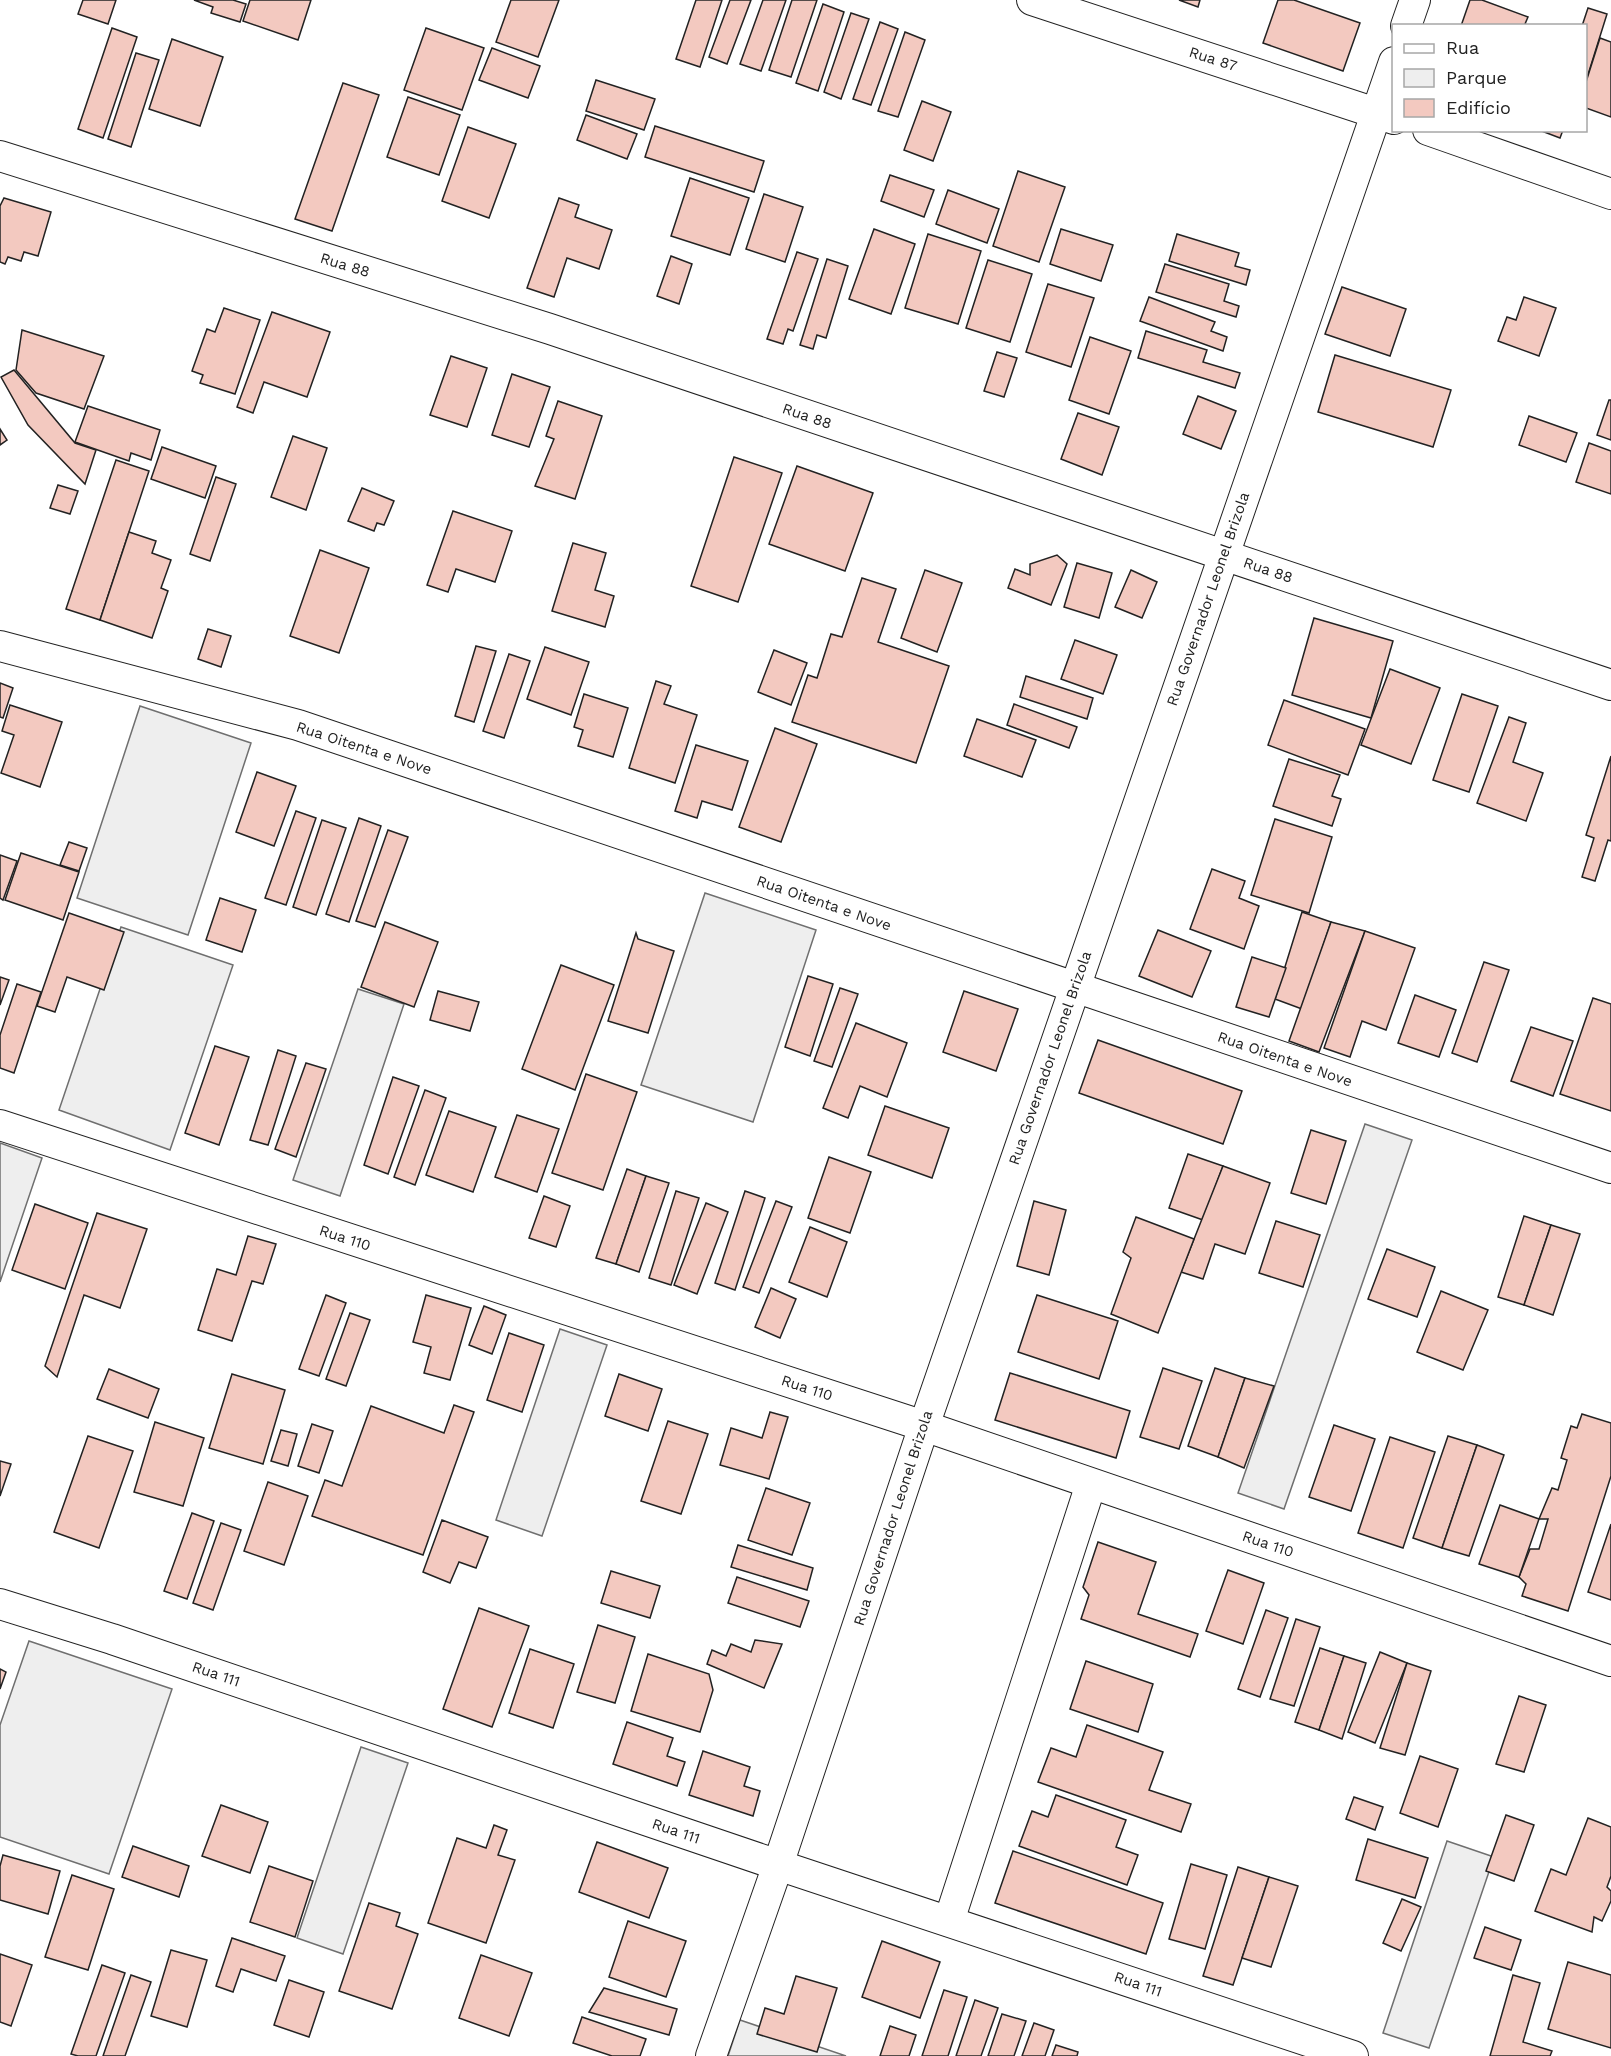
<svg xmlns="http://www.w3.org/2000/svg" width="1611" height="2056" font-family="'Work Sans',sans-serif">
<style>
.green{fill:#eee;stroke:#6f6f6f;stroke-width:1.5}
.building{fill:#f3c9c0;stroke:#222;stroke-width:1.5}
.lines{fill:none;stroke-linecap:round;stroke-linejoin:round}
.street-casing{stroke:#222;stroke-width:32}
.street{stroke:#fff;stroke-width:30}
.labels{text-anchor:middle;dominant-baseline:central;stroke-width:4.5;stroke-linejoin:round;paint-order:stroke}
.street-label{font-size:15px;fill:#222;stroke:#fff}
</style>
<rect width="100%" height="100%" fill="#fff"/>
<!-- green -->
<g class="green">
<polygon points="140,706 251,743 188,935 77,898"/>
<polygon points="705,893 816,930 753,1122 641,1085"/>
<polygon points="121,927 233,965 170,1150 59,1110"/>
<polygon points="358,989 404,1004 340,1196 293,1180"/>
<polygon points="1365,1124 1412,1140 1284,1509 1238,1493"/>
<polygon points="0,1143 42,1158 0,1282"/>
<polygon points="560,1329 607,1345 542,1536 496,1520"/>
<polygon points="29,1641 172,1689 109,1874 0,1837 0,1725"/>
<polygon points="361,1747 408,1763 343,1954 297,1938"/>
<polygon points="1447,1841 1494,1857 1429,2048 1383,2033"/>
<polygon points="740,2020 846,2056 728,2056"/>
</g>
<!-- building -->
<g class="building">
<polygon points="83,0 116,0 108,24 78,14"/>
<polygon points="194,0 233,0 246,4 240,22 211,13 213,7"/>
<polygon points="250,0 311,0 298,40 243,21"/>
<polygon points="511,0 559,0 538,57 496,42"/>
<polygon points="696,0 722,0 700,67 676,59"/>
<polygon points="730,0 751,0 727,64 709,57"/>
<polygon points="763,0 786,0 761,71 740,64"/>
<polygon points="792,0 817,0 791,77 769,70"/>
<polygon points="1179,0 1200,0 1198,7"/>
<polygon points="1278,0 1294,0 1360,23 1343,71 1263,43"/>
<polygon points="1470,0 1482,0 1528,17 1525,24 1529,26 1461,26"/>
<polygon points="823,4 844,12 818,91 796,83"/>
<polygon points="1588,8 1607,14 1586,81 1586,26 1582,26"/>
<polygon points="851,13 869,19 841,99 824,92"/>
<polygon points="880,22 898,29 871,105 853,99"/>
<polygon points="112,28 137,37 103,138 78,129"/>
<polygon points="426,28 484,48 462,110 404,90"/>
<polygon points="905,32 925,40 898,117 878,111"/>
<polygon points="1600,38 1611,42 1611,117 1586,108 1586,82"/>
<polygon points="172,39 223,57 200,126 149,109"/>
<polygon points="492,48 540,66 528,98 479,80"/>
<polygon points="136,53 159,60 131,147 108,139"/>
<polygon points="596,80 655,99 644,130 586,111"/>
<polygon points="343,83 379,95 332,231 295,219"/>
<polygon points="408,97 460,115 439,175 387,157"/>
<polygon points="922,101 951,112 933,161 904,150"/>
<polygon points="586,115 637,134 627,159 577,140"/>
<polygon points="655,126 764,161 754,192 645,157"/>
<polygon points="468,127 516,144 489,218 442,201"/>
<polygon points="1539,130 1563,130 1560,138"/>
<polygon points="1018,171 1065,187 1039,262 993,246"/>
<polygon points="890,175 934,190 924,217 881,201"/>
<polygon points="690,178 749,198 730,255 671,236"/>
<polygon points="948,190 999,209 987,243 936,224"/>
<polygon points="764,194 803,207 785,262 746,249"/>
<polygon points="4,198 51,212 38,256 24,252 21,261 8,257 5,264 0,262 0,206"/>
<polygon points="559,198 579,205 575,217 612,230 599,269 567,258 554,297 527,288"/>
<polygon points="874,229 915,244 891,314 849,299"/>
<polygon points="1061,229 1113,245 1101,281 1050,264"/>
<polygon points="928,234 981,251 958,324 905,308"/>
<polygon points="1177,234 1239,253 1235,266 1250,270 1246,285 1169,261"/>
<polygon points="797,252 818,259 793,331 788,329 783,344 767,339"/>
<polygon points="671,256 692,264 679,304 657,296"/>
<polygon points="827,259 848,266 826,338 817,335 813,349 800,345"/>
<polygon points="988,260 1032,274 1010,342 966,328"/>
<polygon points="1165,264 1229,284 1224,301 1239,306 1236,317 1156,292"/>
<polygon points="1048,284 1094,298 1071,367 1026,352"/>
<polygon points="1342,287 1406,309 1390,356 1325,334"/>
<polygon points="1149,297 1215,322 1211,331 1227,337 1223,351 1140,321"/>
<polygon points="1524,297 1556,308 1539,356 1498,341 1507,317 1516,320"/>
<polygon points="224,308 260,320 235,394 200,383 203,375 192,371 207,329 215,332"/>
<polygon points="272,312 330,332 307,397 264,382 253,413 237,407"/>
<polygon points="22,330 104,356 84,409 36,393 16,370"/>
<polygon points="1146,331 1207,350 1203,362 1240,373 1235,388 1138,358"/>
<polygon points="1090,337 1131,351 1109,414 1069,400"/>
<polygon points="997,352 1017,358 1004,397 984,391"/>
<polygon points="1335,355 1451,390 1433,447 1318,412"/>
<polygon points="451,356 487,368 467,427 430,415"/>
<polygon points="14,370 75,443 96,450 85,484 28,425 1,377"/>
<polygon points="512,374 550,387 529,447 492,435"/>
<polygon points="1198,396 1236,411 1221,449 1183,434"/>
<polygon points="1609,400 1611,400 1611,440 1597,435"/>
<polygon points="558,401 602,416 575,499 535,486 554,439 546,436"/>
<polygon points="88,406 160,430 151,460 131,453 129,461 75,442"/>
<polygon points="1078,413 1119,427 1102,475 1061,459"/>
<polygon points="1529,416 1577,433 1566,462 1519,445"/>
<polygon points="0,429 7,440 0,445"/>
<polygon points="293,436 327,448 306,510 271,497"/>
<polygon points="1589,443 1611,451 1611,494 1576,482"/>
<polygon points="162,447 216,466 205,498 151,479"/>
<polygon points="734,457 782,473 738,602 691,586"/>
<polygon points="116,460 149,471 100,620 66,609"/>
<polygon points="797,466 873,493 845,571 769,544"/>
<polygon points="216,477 236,484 210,561 190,554"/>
<polygon points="58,485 78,491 70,514 50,508"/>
<polygon points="362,488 394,501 384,525 377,523 374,531 348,521"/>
<polygon points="453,511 512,531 495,582 456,569 448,592 427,585"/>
<polygon points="129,532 156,541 152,553 171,560 161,588 168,591 152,638 100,620"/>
<polygon points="573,543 606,553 595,590 614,596 605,627 552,611"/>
<polygon points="320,550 369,568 339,653 290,636"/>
<polygon points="1057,555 1067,564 1051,605 1008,588 1015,569 1030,575 1030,564"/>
<polygon points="1077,563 1112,573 1099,618 1064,607"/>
<polygon points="925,570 962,583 937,652 901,638"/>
<polygon points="1131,570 1157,582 1142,618 1115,607"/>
<polygon points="862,578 896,589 878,642 949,666 916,763 792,722 808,675 817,678 831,634 842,637"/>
<polygon points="1314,618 1393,641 1371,718 1292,695"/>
<polygon points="208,629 231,636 221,667 198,659"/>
<polygon points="1075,640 1117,655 1103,694 1061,679"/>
<polygon points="476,646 496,651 474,722 455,716"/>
<polygon points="545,647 589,662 571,715 527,699"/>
<polygon points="774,650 807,663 791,705 758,692"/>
<polygon points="509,654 530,661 504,738 483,731"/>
<polygon points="1390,669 1440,688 1411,764 1361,745"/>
<polygon points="1026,676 1093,698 1087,719 1020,697"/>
<polygon points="656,681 671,686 664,704 697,715 675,783 629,768"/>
<polygon points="0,683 13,688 3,718 0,717"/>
<polygon points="584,694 628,708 613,757 578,746 583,730 574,727"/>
<polygon points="1462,694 1498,706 1469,792 1433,780"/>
<polygon points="1284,700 1365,729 1348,775 1268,745"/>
<polygon points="1014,704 1077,727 1069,748 1007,725"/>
<polygon points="10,705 62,722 40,787 1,773 14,735 2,731"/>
<polygon points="1509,717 1526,723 1513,762 1543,773 1526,821 1477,803"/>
<polygon points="977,719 1036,740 1022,777 964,756"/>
<polygon points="775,728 817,744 781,842 739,827"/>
<polygon points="696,745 748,761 732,810 702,801 697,818 675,811"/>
<polygon points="1611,756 1611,841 1608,840 1595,881 1582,877 1594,838 1586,835"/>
<polygon points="1289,759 1340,775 1332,796 1341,799 1332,826 1273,806"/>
<polygon points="257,772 296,786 274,846 236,832"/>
<polygon points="296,811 316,818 286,905 265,898"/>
<polygon points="359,818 381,826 349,922 326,914"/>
<polygon points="1275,819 1332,837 1309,913 1251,895"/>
<polygon points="322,820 346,828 316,915 293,907"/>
<polygon points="388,830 408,837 375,927 356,921"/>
<polygon points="69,842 87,848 79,871 60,865"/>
<polygon points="21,853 79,872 63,920 5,900"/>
<polygon points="0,855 17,861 3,900 0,898"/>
<polygon points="1212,869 1245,881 1239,898 1259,906 1244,949 1190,929"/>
<polygon points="220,898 256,910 242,952 206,940"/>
<polygon points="1302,912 1331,922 1302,1009 1275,999"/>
<polygon points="69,913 124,932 104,990 67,977 55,1012 37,1006"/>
<polygon points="385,922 438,942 414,1007 361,987"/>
<polygon points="1331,922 1365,931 1319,1052 1289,1041"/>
<polygon points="1158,930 1211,951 1192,997 1139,976"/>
<polygon points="1365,931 1415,948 1386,1030 1362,1021 1350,1057 1324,1048"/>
<polygon points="636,933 638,939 674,951 648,1033 608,1021"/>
<polygon points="1252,957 1286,968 1269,1017 1236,1007"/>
<polygon points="1484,962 1509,970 1477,1062 1452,1053"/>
<polygon points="561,965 614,985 575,1090 522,1069"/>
<polygon points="808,976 833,984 810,1056 785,1047"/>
<polygon points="0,977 9,980 0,1005"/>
<polygon points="17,984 41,992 14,1073 0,1068 0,1035"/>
<polygon points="840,988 858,994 832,1067 814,1061"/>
<polygon points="438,991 479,1002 470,1031 430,1020"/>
<polygon points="964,991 1018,1009 996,1071 943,1052"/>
<polygon points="1415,995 1456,1010 1439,1057 1398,1043"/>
<polygon points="1593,998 1611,1004 1611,1111 1560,1094"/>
<polygon points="856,1023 907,1043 887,1097 860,1086 848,1118 823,1108"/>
<polygon points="1531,1027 1573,1041 1553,1096 1511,1081"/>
<polygon points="1098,1040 1242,1091 1223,1144 1079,1093"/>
<polygon points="215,1046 249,1057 219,1145 185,1133"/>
<polygon points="278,1050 296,1056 268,1145 250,1140"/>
<polygon points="306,1063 326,1069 296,1157 275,1149"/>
<polygon points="586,1074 637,1092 603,1190 552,1173"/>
<polygon points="393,1077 419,1086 388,1174 364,1165"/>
<polygon points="425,1090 446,1098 415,1185 394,1177"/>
<polygon points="885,1106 949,1128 932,1178 868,1155"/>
<polygon points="449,1111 496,1127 473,1192 426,1175"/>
<polygon points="517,1115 559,1129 537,1192 495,1177"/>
<polygon points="1311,1130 1346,1141 1326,1204 1291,1193"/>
<polygon points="1188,1154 1223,1166 1203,1220 1169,1208"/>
<polygon points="829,1157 871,1172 850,1233 808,1218"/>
<polygon points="1223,1166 1270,1183 1245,1254 1215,1244 1203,1279 1181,1272"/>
<polygon points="627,1169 646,1176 616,1264 596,1258"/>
<polygon points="646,1176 669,1183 639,1272 616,1264"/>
<polygon points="676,1191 699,1198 671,1285 649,1278"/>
<polygon points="745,1191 765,1198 735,1290 715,1283"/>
<polygon points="544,1196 570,1206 556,1247 529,1238"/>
<polygon points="776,1201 792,1207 759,1293 743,1287"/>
<polygon points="1034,1201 1066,1210 1049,1275 1017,1266"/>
<polygon points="706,1203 728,1212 697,1294 674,1285"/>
<polygon points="35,1204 88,1223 65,1289 12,1270"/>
<polygon points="97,1213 147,1229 120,1308 84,1295 57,1377 45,1366"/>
<polygon points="1524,1216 1551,1225 1524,1305 1498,1297"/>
<polygon points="1136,1217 1194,1239 1158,1333 1111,1314 1131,1258 1123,1252"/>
<polygon points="1276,1221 1320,1235 1303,1287 1259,1273"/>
<polygon points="1551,1225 1580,1234 1553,1315 1524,1305"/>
<polygon points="810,1227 847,1242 827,1297 789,1282"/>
<polygon points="248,1236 276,1244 263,1284 252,1281 232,1341 198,1330 217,1269 236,1275"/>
<polygon points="1387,1249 1435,1267 1417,1317 1368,1299"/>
<polygon points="771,1288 796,1299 780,1338 755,1327"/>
<polygon points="1441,1291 1488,1310 1463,1370 1417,1352"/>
<polygon points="326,1295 346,1303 319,1376 299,1369"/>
<polygon points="426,1295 471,1308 450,1380 424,1373 431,1347 413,1342"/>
<polygon points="1037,1295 1118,1321 1099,1379 1018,1352"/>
<polygon points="484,1306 506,1315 492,1354 469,1345"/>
<polygon points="350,1313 370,1320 346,1386 326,1379"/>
<polygon points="509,1333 544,1345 522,1412 487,1400"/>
<polygon points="1163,1368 1202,1381 1179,1449 1140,1437"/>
<polygon points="1215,1368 1245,1378 1218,1457 1188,1446"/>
<polygon points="109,1369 159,1389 148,1418 97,1399"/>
<polygon points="1010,1373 1130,1411 1116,1458 995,1420"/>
<polygon points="232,1374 285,1390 263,1464 209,1448"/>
<polygon points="619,1374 662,1389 648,1431 605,1416"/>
<polygon points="1245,1378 1274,1386 1244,1468 1218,1457"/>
<polygon points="454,1405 474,1412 423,1555 312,1516 325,1480 342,1486 371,1406 444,1433"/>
<polygon points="770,1412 788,1417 769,1479 720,1465 731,1428 762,1438"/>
<polygon points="1582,1414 1611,1423 1611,1476 1568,1611 1522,1596 1526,1584 1519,1577 1530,1549 1539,1549 1548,1519 1539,1519 1552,1488 1558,1490 1567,1460 1561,1458 1571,1426 1577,1428"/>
<polygon points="668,1421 708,1434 681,1514 641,1501"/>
<polygon points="155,1422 204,1438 183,1506 134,1492"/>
<polygon points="312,1424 333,1431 319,1473 298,1466"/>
<polygon points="1334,1425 1375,1439 1351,1511 1309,1497"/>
<polygon points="281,1430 297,1434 288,1466 271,1461"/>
<polygon points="88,1436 133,1451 99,1548 54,1532"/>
<polygon points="1448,1436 1477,1445 1442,1548 1413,1538"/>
<polygon points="1390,1437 1435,1452 1403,1548 1358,1533"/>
<polygon points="1477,1445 1504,1455 1469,1556 1442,1548"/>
<polygon points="0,1461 11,1464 0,1496"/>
<polygon points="268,1482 308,1496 284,1565 244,1551"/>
<polygon points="766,1488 810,1503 792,1555 748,1540"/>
<polygon points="1500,1505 1539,1519 1519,1577 1479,1564"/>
<polygon points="192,1513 214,1521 187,1599 164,1591"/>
<polygon points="442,1520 488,1537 476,1568 459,1562 450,1583 423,1572"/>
<polygon points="221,1523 241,1530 213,1610 193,1603"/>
<polygon points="1611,1524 1611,1600 1588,1592"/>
<polygon points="1098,1542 1156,1562 1138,1614 1198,1634 1190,1657 1081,1619 1089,1595 1083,1587"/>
<polygon points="738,1545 813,1568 807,1590 731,1567"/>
<polygon points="1228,1570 1264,1583 1243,1644 1206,1631"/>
<polygon points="611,1571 660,1586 650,1618 601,1603"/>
<polygon points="737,1577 809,1601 800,1627 728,1603"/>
<polygon points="479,1608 529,1626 492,1727 443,1709"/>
<polygon points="1266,1610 1288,1618 1260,1697 1238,1689"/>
<polygon points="1296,1619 1320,1627 1294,1706 1270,1699"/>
<polygon points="598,1625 635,1637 615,1703 577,1692"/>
<polygon points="755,1640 782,1644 764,1688 707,1664 712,1650 726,1656 731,1644 751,1652"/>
<polygon points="1320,1648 1344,1656 1319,1730 1295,1722"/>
<polygon points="530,1649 574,1664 553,1728 509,1713"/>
<polygon points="1380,1652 1407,1663 1375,1743 1348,1732"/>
<polygon points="648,1654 709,1674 713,1690 700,1732 631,1711"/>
<polygon points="1344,1656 1366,1663 1342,1739 1319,1730"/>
<polygon points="1086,1661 1153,1684 1138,1732 1070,1709"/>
<polygon points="1407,1663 1431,1671 1405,1755 1380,1748"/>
<polygon points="0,1669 6,1672 0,1689"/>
<polygon points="1519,1696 1546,1705 1524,1772 1496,1764"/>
<polygon points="627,1722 673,1738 667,1756 685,1762 677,1786 613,1764"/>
<polygon points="1087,1725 1163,1752 1149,1790 1191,1804 1181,1832 1038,1782 1051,1748 1076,1757"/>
<polygon points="703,1751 750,1767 744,1786 760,1791 753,1816 689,1795"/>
<polygon points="1420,1756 1458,1769 1438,1827 1400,1813"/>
<polygon points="1056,1795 1126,1820 1116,1847 1138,1855 1127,1885 1019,1846 1032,1811 1048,1817"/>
<polygon points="1354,1797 1383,1807 1375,1830 1346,1819"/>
<polygon points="221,1805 268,1822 250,1873 202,1856"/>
<polygon points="1506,1815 1534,1825 1514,1881 1486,1871"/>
<polygon points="1588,1818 1611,1827 1611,1876 1607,1887 1611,1891 1611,1901 1602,1921 1594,1917 1592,1932 1535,1911 1551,1869 1566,1875"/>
<polygon points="494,1825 507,1830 498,1855 515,1860 486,1943 428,1923 457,1838 486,1848"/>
<polygon points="1368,1839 1428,1858 1415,1898 1356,1880"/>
<polygon points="597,1842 668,1868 649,1918 579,1892"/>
<polygon points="133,1846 189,1866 179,1897 122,1877"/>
<polygon points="1013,1851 1163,1903 1146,1954 995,1903"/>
<polygon points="3,1855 60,1871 48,1914 0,1900 0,1866"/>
<polygon points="1191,1864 1227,1875 1205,1949 1169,1939"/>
<polygon points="269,1866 313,1881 295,1937 250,1922"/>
<polygon points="1238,1867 1269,1877 1233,1985 1203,1976"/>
<polygon points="72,1875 114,1889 88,1970 45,1957"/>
<polygon points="1269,1877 1298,1886 1271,1967 1242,1958"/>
<polygon points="1402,1899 1421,1907 1401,1951 1383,1943"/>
<polygon points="369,1903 400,1913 396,1926 418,1934 392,2009 339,1991"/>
<polygon points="628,1921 686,1941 666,1997 609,1977"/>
<polygon points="1485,1927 1521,1940 1511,1970 1474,1958"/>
<polygon points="232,1938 285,1956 276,1981 241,1969 233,1992 216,1986"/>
<polygon points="882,1941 940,1962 920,2018 862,1997"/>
<polygon points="171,1950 207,1960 187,2027 151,2016"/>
<polygon points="0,1954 32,1965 11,2026 0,2022"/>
<polygon points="481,1955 532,1973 509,2036 459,2018"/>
<polygon points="1568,1962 1611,1975 1611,2048 1548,2029"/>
<polygon points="102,1965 125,1973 96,2056 78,2056 71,2054"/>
<polygon points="131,1975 151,1982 125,2056 103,2056"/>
<polygon points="1513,1975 1540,1983 1523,2042 1552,2051 1550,2056 1490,2056"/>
<polygon points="796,1976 837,1988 817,2052 757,2034 765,2008 784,2014"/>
<polygon points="289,1980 324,1992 309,2037 274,2025"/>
<polygon points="604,1988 677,2009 669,2035 589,2012"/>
<polygon points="944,1990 967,1997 948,2056 922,2056"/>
<polygon points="975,2000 998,2008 981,2056 956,2056"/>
<polygon points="1002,2014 1026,2021 1014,2056 988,2056"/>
<polygon points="582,2017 646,2039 640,2056 612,2056 573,2043"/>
<polygon points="1034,2023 1054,2030 1045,2056 1022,2056"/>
<polygon points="890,2026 916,2035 909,2056 880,2056"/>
<polygon points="1056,2045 1078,2052 1077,2056 1052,2056"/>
</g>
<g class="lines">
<!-- street casing -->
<g class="street-casing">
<g id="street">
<polyline points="1032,0 1394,119"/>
<polyline points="1406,26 1415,0"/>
<polyline points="1428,130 1611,194"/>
<polyline points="0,156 550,329 1611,685"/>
<polyline points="0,646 298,725 1611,1168"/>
<polyline points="0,1125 924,1426 1611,1661"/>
<polyline points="0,1604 112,1639 778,1865 1353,2056"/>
<polyline points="949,1921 1091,1484"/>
<polyline points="711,2056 778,1865 924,1426 1394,62"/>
</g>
</g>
<!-- street -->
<use href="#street" class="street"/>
</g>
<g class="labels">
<!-- street labels -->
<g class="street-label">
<text transform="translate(1213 59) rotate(18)">Rua 87</text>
<text transform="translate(345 265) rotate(17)">Rua 88</text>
<text transform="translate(807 416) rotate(19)">Rua 88</text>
<text transform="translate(1268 570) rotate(19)">Rua 88</text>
<text transform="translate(1208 599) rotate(-71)">Rua Governador Leonel Brizola</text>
<text transform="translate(364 748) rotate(18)">Rua Oitenta e Nove</text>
<text transform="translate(824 903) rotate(19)">Rua Oitenta e Nove</text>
<text transform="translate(1050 1058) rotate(-71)">Rua Governador Leonel Brizola</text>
<text transform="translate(1285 1059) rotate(19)">Rua Oitenta e Nove</text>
<text transform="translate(345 1238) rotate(18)">Rua 110</text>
<text transform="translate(807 1388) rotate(18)">Rua 110</text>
<text transform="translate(893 1518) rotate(-72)">Rua Governador Leonel Brizola</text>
<text transform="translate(1268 1544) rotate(19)">Rua 110</text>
<text transform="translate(216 1674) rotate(19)">Rua 111</text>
<text transform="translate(676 1831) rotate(19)">Rua 111</text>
<text transform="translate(1138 1984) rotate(19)">Rua 111</text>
</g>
</g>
<!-- legend -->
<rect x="1392" y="24" width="195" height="108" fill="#ffffff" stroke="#a7a7a7" stroke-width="1.5"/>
<rect x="1404" y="44" width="30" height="9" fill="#ffffff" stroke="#a7a7a7" stroke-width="1.5"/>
<text x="1446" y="54" font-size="18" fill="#222222">Rua</text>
<rect x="1404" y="69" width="30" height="18" fill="#eeeeee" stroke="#a7a7a7" stroke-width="1.5"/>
<text x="1446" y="84" font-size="18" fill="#222222">Parque</text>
<rect x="1404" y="99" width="30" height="18" fill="#f3c9c0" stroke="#a7a7a7" stroke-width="1.5"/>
<text x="1446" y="114" font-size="18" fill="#222222">Edifício</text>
</svg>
